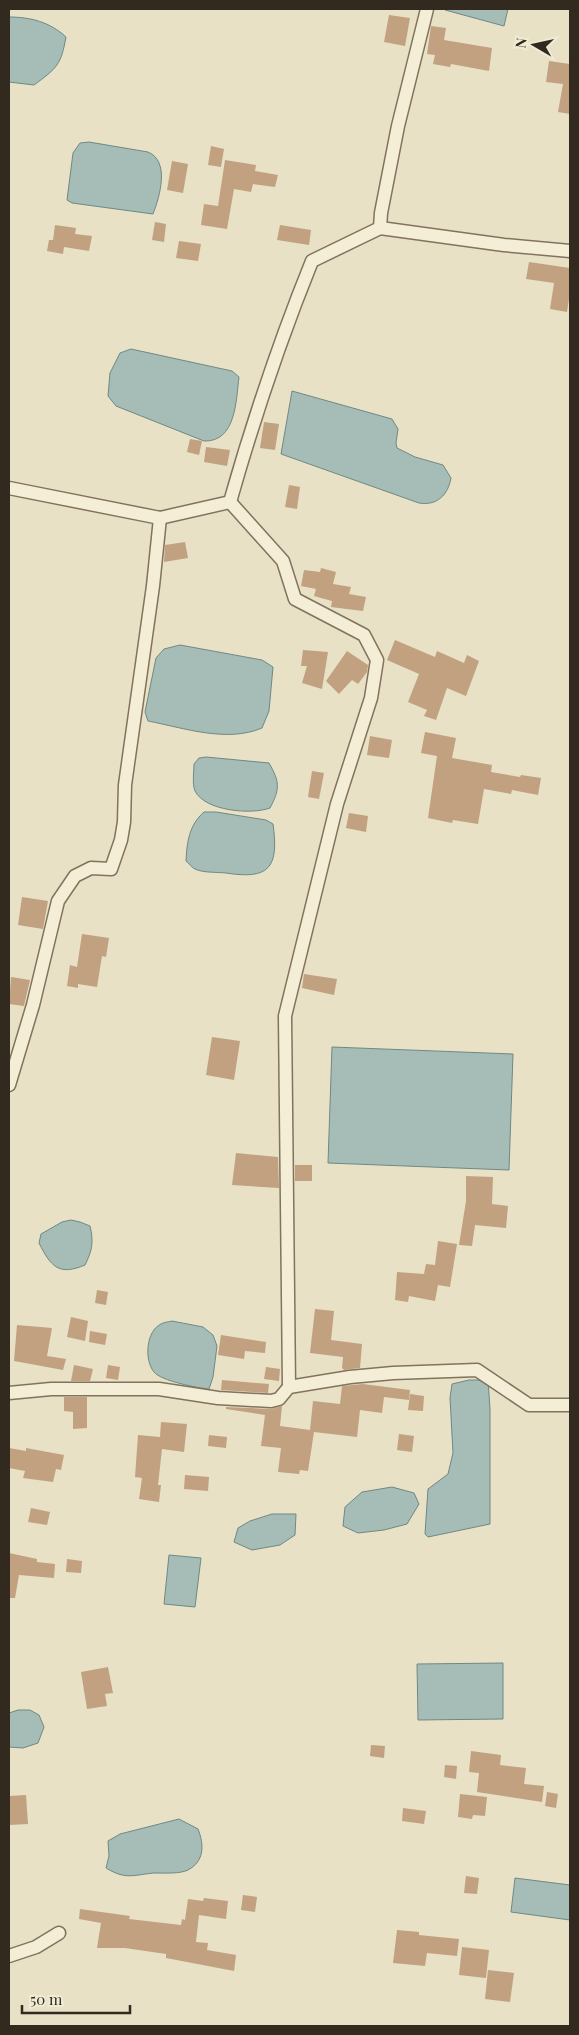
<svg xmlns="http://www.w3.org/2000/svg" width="579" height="2035" font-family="'Playfair Display',serif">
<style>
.water{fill:#a6bcb7;stroke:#6e8984}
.building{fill:#c1a180}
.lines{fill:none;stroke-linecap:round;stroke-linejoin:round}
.street-casing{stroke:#81735d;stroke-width:15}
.street{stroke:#f4eed7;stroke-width:12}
</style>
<rect width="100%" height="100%" fill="#e8e1c5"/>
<!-- water -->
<g class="water">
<polygon points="445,9 508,9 504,26 445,10"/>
<path d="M 9,17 C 30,17 50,22 66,37 C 61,65 57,68 34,85 L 9,82 Z"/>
<path d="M 89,142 L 148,152 C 170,161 160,196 153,214 L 72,203 L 67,200 L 73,153 L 80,143 Z"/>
<path d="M 131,349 L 232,371 L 239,377 C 236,401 236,442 204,441 L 116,406 L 108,396 L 110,373 L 120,353 Z"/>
<path d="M 292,391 L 392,419 L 398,429 L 396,443 L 397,448 L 415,457 L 443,465 L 451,478 C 448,495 437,506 419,503 L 281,454 Z"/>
<path d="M 180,645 L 262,660 L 273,667 L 269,711 L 262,728 C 227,743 184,728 148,721 L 145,712 L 156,658 L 164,649 Z"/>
<path d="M 206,757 L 269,763 C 280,782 280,789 270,808 C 251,815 205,811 195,791 C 192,784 194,771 194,764 L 199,758 Z"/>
<path d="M 204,812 L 216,812 L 266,820 L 273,824 C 279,867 270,880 226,873 C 217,872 203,873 195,869 C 192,868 189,863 186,861 C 187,842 189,825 204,812 Z"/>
<polygon points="332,1047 513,1054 509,1170 328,1163"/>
<path d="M 71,1220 L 80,1222 L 90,1226 C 94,1242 92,1251 85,1265 C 59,1276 51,1267 39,1243 L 41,1234 L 62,1222 Z"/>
<path d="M 172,1321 L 203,1327 L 213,1335 L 217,1346 L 213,1377 L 209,1389 C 198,1388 161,1381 154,1372 C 144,1360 146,1331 161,1324 C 164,1322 169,1322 172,1321 Z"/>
<polygon points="469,1380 488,1380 490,1409 490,1524 428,1537 425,1534 428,1489 448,1474 453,1453 450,1398 452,1384"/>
<polygon points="392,1487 414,1493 419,1504 407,1524 384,1530 358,1533 343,1526 345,1507 362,1492"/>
<polygon points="272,1514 296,1514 295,1535 280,1545 252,1550 234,1542 238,1528 250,1521"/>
<polygon points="169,1555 201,1558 195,1607 164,1604"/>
<polygon points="503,1663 503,1719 418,1720 417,1664"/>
<polygon points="18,1710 30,1710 39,1715 44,1727 38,1743 23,1748 9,1747 9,1713"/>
<path d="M 179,1819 L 198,1829 C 204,1844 205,1861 188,1870 C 180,1874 164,1873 154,1873 C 133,1875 126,1880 106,1868 L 109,1856 L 108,1841 L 120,1834 Z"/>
<polygon points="515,1878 570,1885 570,1920 511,1912"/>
</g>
<!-- building -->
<g class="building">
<polygon points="389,15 410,18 405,46 384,42"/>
<polygon points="431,26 446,28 444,40 492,48 489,71 451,64 450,67 433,64 435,55 427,54"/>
<polygon points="549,61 570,64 570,114 558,112 563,84 546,82"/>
<polygon points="211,146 224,149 221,167 208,165"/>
<polygon points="225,160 256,165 255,171 278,175 275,187 253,184 251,192 234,189 227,229 201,225 204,204 218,206"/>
<polygon points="172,161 188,164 183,193 167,190"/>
<polygon points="155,222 166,224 164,242 152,240"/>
<polygon points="55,225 76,228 75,234 92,236 89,251 64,247 63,254 47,251 49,240 53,240"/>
<polygon points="280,225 311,230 309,245 277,240"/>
<polygon points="179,241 201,244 198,261 176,258"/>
<polygon points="529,262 570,268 570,292 567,312 550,309 554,283 526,279"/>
<polygon points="264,422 279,424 275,450 260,448"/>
<polygon points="190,439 202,441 199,455 187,452"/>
<polygon points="206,447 230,450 227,466 204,462"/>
<polygon points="289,485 300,487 297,509 285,507"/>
<polygon points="185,542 188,558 164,562 165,545"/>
<polygon points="321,568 336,572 333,584 351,587 349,594 366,597 363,611 331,607 332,601 314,596 316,589 301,586 304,570 320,572"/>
<polygon points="395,640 435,657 437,651 464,663 467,655 479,661 466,696 447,688 436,720 424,716 427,710 408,702 419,674 387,660"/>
<polygon points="303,650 328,652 322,689 302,683 307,666 301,666"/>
<polygon points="347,651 368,665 367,672 358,684 352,680 339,694 326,681"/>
<polygon points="425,732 456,738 452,758 492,765 491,772 520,777 521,775 541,778 538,795 512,790 511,794 484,789 478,824 453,820 452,823 428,818 437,756 421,753"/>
<polygon points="370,736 392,740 389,758 367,755"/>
<polygon points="312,771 324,773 319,799 308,797"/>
<polygon points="349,813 368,816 366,832 346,828"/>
<polygon points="22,897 48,901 43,929 18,925"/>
<polygon points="82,934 109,938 106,957 102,956 97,987 78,984 78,988 67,986 70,965 77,967"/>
<polygon points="304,974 337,979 334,995 302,988"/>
<polygon points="11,977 30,980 24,1006 9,1004"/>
<polygon points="212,1037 240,1041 234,1080 206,1075"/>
<polygon points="236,1153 278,1157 279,1188 232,1185"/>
<rect x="295" y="1165" width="17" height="16"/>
<polygon points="466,1176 493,1177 492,1204 508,1206 506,1228 475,1225 472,1246 459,1245 466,1201"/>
<polygon points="438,1241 457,1244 450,1287 438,1285 435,1301 409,1296 408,1302 395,1300 397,1272 424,1274 426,1264 435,1265"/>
<polygon points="97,1290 108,1292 106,1305 95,1303"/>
<polygon points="315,1309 334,1311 331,1340 362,1344 360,1368 344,1370 342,1368 343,1357 310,1353"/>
<polygon points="71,1317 88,1321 85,1341 67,1337"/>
<polygon points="17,1325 52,1328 47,1356 66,1359 63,1370 14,1361"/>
<polygon points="90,1331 107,1334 105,1345 89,1342"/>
<polygon points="221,1335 266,1342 265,1353 245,1351 244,1359 218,1355"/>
<polygon points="74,1365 93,1369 90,1381 71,1381"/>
<polygon points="108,1365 120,1367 118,1380 106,1378"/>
<polygon points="266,1367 280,1369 279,1381 264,1379"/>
<polygon points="222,1380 269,1384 268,1393 221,1390"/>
<polygon points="363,1384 410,1390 409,1400 384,1397 382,1413 360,1410 357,1437 314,1432 308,1471 300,1470 299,1474 278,1472 281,1448 261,1446 265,1415 226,1409 226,1407 271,1409 282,1406 280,1426 310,1430 313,1401 340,1404 342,1386"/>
<polygon points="410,1394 424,1396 423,1411 408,1410"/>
<polygon points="64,1397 87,1397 87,1428 73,1429 73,1412 64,1411"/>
<polygon points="161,1422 187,1424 184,1452 162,1449 158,1485 161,1485 159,1502 139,1499 142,1478 135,1477 138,1435 160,1437"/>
<polygon points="399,1434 414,1436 412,1452 397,1450"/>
<polygon points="209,1435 227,1437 226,1448 208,1446"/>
<polygon points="9,1448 26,1451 26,1448 64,1455 61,1470 56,1469 53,1482 23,1478 25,1471 9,1468"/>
<polygon points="185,1475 209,1477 208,1491 184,1489"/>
<polygon points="31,1508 50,1512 47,1525 28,1522"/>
<polygon points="9,1553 37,1559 37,1562 55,1564 54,1578 19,1575 15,1598 9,1598"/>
<polygon points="67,1559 82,1561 81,1573 66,1572"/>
<polygon points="108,1667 113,1693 105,1694 107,1706 87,1709 81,1672"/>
<polygon points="371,1745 385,1746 384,1758 370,1756"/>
<polygon points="471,1751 501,1755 500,1765 526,1768 524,1784 544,1786 542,1802 477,1792 479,1773 469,1772"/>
<polygon points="445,1765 457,1766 456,1779 444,1777"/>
<polygon points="547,1792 558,1794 556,1808 545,1806"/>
<polygon points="460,1794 487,1797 485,1816 473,1815 472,1819 458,1817"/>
<polygon points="26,1795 28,1824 9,1825 9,1796"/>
<polygon points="403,1808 426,1811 424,1824 402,1821"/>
<polygon points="466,1876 479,1878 477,1894 464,1893"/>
<polygon points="243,1895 257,1897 255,1912 241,1910"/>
<polygon points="204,1898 228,1901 226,1919 199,1915 196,1942 208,1943 207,1950 236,1955 234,1971 166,1958 166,1954 125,1948 97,1948 101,1923 79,1919 80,1909 130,1916 129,1919 181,1925 182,1919 185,1920 188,1899 203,1901"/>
<polygon points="397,1930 419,1932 419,1935 459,1939 457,1956 427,1953 425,1966 393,1963"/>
<polygon points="462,1947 489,1950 486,1978 459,1975"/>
<polygon points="488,1970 514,1973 510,2002 485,1999"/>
</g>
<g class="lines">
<!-- street casing -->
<g class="street-casing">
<g id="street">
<polyline points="380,228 381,213 398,126 427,9"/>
<path d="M 9,488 L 160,518 L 230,502 C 253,421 280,340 312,261 L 380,228 L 504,245 L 570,251"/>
<polyline points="230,502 283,561 295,599 364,635 377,660 371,698 337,804 285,1016 289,1387"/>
<polyline points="9,1085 33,1005 58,901 75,876 91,868 111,869 121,840 124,822 125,785 153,586 160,518"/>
<polyline points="9,1393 51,1389 159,1389 218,1398 271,1401 279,1399 289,1387 350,1377 393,1373 477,1370 529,1405 570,1405"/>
<polyline points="9,1956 36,1947 59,1933"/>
</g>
</g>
<!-- street -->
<use href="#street" class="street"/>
</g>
<!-- border -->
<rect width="579" height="2035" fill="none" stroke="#332a1f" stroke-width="20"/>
<!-- north arrow -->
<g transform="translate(534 45) rotate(279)" stroke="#f0ebd4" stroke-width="4" paint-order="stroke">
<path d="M0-4L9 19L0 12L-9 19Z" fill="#332a1f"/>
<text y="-8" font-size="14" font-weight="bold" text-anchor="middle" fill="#332a1f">N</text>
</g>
<!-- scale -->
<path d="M22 2005v8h108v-8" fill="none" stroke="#332a1f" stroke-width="2.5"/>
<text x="30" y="2005" font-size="15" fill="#332a1f" stroke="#f0ebd4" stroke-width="4" paint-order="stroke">50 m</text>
</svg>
